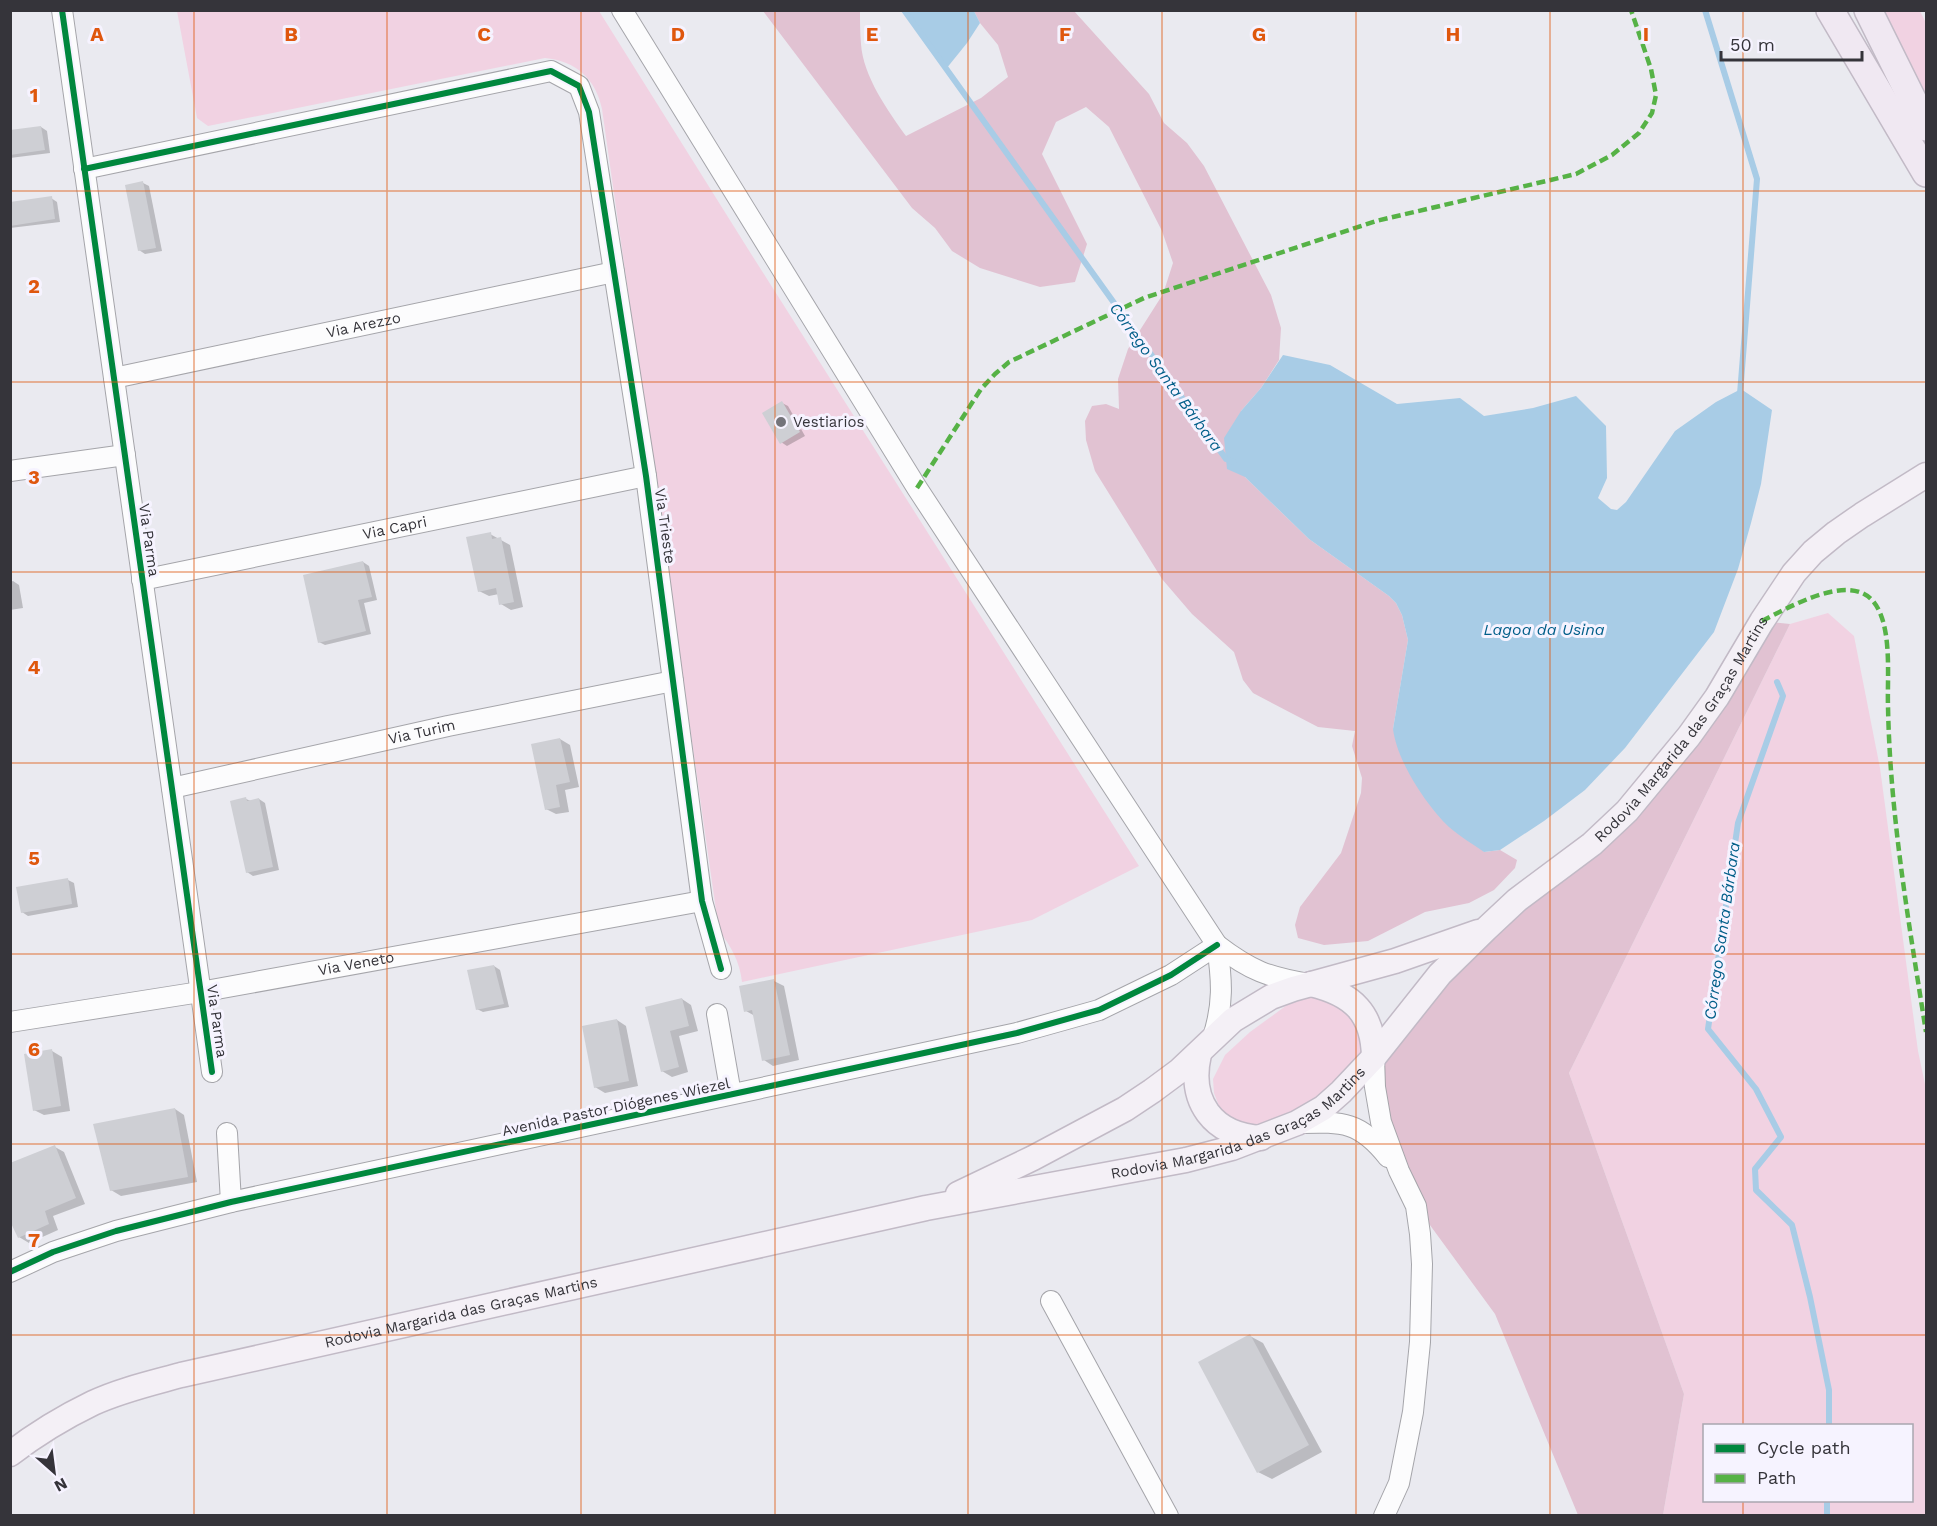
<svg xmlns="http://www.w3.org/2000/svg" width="1937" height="1526" font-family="'Work Sans',sans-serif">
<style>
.green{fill:#f1d2e2;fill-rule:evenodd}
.forest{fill:#e1c2d2}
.water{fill:#a8cce6}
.shadow{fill:#0003}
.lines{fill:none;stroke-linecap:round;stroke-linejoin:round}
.stream{stroke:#a8cce6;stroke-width:6}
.building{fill:#cecfd4}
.minor-casing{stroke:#a5a5aa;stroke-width:22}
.major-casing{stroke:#c2bac6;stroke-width:27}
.highway-casing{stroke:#c2bac6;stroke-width:30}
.minor{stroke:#fcfcfd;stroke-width:20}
.major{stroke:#f4f0f6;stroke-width:24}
.highway{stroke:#f0e8f2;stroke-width:27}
.quiet{stroke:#56b246;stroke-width:4.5;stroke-dasharray:9 4.5;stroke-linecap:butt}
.cycleway-casing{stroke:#f6f3ff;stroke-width:10}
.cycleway{stroke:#00873e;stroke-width:6}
.grid{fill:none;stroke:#df570e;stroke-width:1.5;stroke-opacity:0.55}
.poi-dot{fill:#74747a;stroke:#f6f3ff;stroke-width:2}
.labels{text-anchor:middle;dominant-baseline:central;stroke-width:6;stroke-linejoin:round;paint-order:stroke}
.street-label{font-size:15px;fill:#35343a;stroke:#f6f3ff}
.poi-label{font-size:15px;fill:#35343a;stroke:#f6f3ff;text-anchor:start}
.water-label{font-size:16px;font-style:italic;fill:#005e89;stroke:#f6f3ff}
.grid-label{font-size:20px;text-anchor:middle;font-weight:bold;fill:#df570e;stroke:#f6f3ff;stroke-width:6;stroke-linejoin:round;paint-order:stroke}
</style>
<rect width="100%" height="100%" fill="#eaeaf0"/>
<!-- green -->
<g class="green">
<path d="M 177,11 L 599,11 L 748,249 L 1139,866 L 1032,920 L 742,982 C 740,962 731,946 719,931 L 602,109 C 596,79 576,61 545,58 L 208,126 L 197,118 Z"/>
<polygon points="1883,11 1920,11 1926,23 1926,100"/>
<path d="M 1828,613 L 1854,636 L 1880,768 L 1918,1051 L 1926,1089 L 1926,1515 L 1663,1515 L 1684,1394 L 1569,1073 L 1790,624 ZM 1704,1426 L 1912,1426 L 1912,1500 L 1704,1500 Z"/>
<polygon points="1319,994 1345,1004 1363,1040 1361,1054 1327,1092 1295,1114 1252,1128 1227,1116 1219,1106 1214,1093 1213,1079 1225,1055 1250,1032 1287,1005"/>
</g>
<!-- forest -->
<g class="forest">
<path d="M 763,11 L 860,11 C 860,21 860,33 861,44 C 863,76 888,111 906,136 L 981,98 L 1008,77 L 998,45 L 980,23 L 974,11 L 1074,11 L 1149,94 L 1164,123 L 1187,143 L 1204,166 L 1271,295 L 1281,328 L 1279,360 L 1261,388 L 1241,411 L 1245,477 L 1309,539 L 1389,596 L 1396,603 L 1402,615 L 1408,640 L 1393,729 L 1484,852 L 1500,850 L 1517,860 L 1515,868 L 1494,890 L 1469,903 L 1425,912 L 1368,941 L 1324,945 L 1298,938 L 1295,925 L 1300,907 L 1341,853 L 1361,793 L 1362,778 L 1352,746 L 1355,731 L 1318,727 L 1253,693 L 1243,680 L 1234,652 L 1192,614 L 1162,579 L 1095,471 L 1086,440 L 1085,421 L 1092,406 L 1106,404 L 1119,409 L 1118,379 L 1128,349 L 1163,294 L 1173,263 L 1162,231 L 1109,127 L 1086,107 L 1056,122 L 1042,154 L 1087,244 L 1075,282 L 1040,287 L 980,268 L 952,251 L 935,228 L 912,208 Z"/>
<polygon points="1762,621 1790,624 1569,1073 1684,1394 1663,1515 1578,1515 1495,1314 1416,1206 1399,1171 1374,1057 1417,1001 1592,844"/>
</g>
<!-- water -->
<g class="water">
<polygon points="904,11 974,11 980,23 967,43 946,69"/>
<path d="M 1283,355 L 1330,365 L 1397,404 L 1460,398 L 1484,416 L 1533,408 L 1576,396 L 1606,426 L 1607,478 L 1598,498 L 1611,509 L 1617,510 L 1626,502 L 1675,431 L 1716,402 L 1741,389 L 1772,410 L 1761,484 L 1751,523 L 1738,569 L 1714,632 L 1625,748 L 1585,790 L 1544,821 L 1500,850 L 1484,852 C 1473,844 1459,836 1449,827 C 1426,805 1397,761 1393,729 L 1408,640 L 1402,615 L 1396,603 L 1389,596 L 1309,539 L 1245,477 L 1227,469 L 1224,438 L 1241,411 L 1261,388 Z"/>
</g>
<!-- shadow -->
<g class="shadow">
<polygon points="41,127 47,131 50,153 10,158 10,132"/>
<polygon points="143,183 149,186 162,251 145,254 139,250"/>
<polygon points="51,198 57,202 60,222 10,228 10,204"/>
<polygon points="782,403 788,406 805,436 787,446 781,442"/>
<polygon points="490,534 510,545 523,607 511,610 501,604 499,594 489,596 479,591"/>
<polygon points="363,562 369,566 377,600 364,603 371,634 325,645 319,642"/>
<polygon points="13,581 19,585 23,608 10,610 10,582"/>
<polygon points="560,739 570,745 579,787 565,790 569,812 556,814 546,809"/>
<polygon points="246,799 251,801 259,799 265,803 279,870 253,876 247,872"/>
<polygon points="68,880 74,883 78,907 28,916 22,912"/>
<polygon points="494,966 500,970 509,1007 483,1012 477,1009"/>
<polygon points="774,981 784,986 799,1060 773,1066 764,1060 755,1016 746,1011"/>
<polygon points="682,999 691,1005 698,1031 679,1036 688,1072 672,1077 662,1071 647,1008"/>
<polygon points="617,1020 626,1026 638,1086 605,1093 595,1087"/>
<polygon points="52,1051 62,1057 70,1111 44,1115 34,1110"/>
<polygon points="175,1109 184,1115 197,1182 121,1196 111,1190"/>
<polygon points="55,1147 64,1152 85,1204 53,1216 58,1230 29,1243 19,1237"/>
<polygon points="1250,1336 1263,1343 1322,1452 1272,1479 1258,1472"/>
</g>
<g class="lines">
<!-- stream -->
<g class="stream">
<polyline points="904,10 1226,459 1234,462"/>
<polyline points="1705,10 1757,179 1740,394"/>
<polyline points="1777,682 1783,696 1738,823 1708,1029 1756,1089 1781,1137 1755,1169 1756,1190 1792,1225 1810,1297 1829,1390 1829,1426"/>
<polyline points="1827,1516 1827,1500"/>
</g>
</g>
<!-- building -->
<g class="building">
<polygon points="41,126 45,150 10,155 10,130"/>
<polygon points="143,181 156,248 138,251 125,185"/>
<polygon points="52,196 55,219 10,226 10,202"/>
<polygon points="782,401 800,432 780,444 762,413"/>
<polygon points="491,532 492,539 501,537 514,602 499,605 496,588 478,592 466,537"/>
<polygon points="363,561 372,597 358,600 366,631 318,643 303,575"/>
<polygon points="560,738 570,782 556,785 560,807 545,810 531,744"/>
<polygon points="246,797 247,801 259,798 273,867 246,873 230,801"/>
<polygon points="68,878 72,904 21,913 16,887"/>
<polygon points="494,965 504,1004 476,1010 467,970"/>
<polygon points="774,979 790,1055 762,1061 752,1010 744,1012 739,986"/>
<polygon points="682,998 689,1026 670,1031 679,1067 661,1072 645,1007"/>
<polygon points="617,1019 629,1081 594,1088 582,1026"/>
<polygon points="52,1049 61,1106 33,1111 24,1054"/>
<polygon points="175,1108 188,1177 110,1191 93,1124"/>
<polygon points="55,1145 76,1198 45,1211 49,1224 18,1238 10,1221 10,1163"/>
<polygon points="1250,1334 1309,1445 1257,1473 1198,1362"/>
</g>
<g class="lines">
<!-- minor casing -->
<g class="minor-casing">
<g id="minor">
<polyline points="62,10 212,1072"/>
<path d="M 622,10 L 917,488 L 1217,945 C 1251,971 1268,977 1309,984"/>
<polyline points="84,169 551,71 579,86 589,112 646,476 702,901 721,969"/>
<path id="s1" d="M 114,378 L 614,272"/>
<polyline points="10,471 125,455"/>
<path id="s2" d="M 142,580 L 646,476"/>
<path id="s3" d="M 172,788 L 448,726 L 673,681"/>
<polyline points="717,1014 731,1094"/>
<path id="s4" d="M 10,1022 L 200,992 L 702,901"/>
<path d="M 1212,1040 C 1224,1005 1222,980 1217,945"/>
<polyline points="1374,1057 1375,1087 1381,1122 1399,1171 1416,1206 1420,1234 1422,1264 1420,1342 1413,1412 1399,1483 1384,1516"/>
<path d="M 1297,1123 C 1341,1122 1359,1120 1388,1157"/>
<polyline points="227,1133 231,1202"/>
<polyline points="10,1272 53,1252 116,1231 231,1202 1017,1033 1099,1010 1171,975 1217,945"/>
<polyline points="1051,1301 1168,1516"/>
</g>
</g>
<!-- major casing -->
<g class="major-casing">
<g id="major">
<path d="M 1311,984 C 1353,994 1373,1013 1374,1057"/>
<path d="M 1199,1054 C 1188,1102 1213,1135 1261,1138"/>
<polyline points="958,1194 1033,1158 1125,1109 1152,1091 1179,1071 1233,1020 1271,997 1293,989 1395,961 1478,932"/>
<path id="s5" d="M 10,1454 C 36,1434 64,1417 93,1403 C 121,1390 152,1383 181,1375 L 926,1208 L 1186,1160 L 1232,1148 L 1297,1123 L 1323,1108 L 1341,1092 L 1374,1057 L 1440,974 L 1486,929 L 1517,900 L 1592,844 L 1627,811 L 1689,736 L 1717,697 L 1762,621 L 1794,573 L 1813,552 L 1836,533 L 1862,515 L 1926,475"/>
</g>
</g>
<!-- highway casing -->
<g class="highway-casing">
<g id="highway">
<polyline points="1830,10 1926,173"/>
<polyline points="1868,10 1926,127"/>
</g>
</g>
<!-- minor -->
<use href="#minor" class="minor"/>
<!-- major -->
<use href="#major" class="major"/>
<!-- highway -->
<use href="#highway" class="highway"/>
<!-- quiet -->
<g class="quiet">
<polyline points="917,488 981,389 995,374 1009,362 1144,298 1376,221 1576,174 1612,155 1639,133 1652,113 1656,95 1651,69 1631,10"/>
<path d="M 1762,621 C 1788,608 1847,573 1872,600 C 1893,623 1887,676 1888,706 C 1890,816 1909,924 1926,1032"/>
</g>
<!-- cycleway casing -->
<g class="cycleway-casing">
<g id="cycleway">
<polyline points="62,10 212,1072"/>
<polyline points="84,169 551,71 579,86 589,112 646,476 702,901 721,969"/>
<polyline points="10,1272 53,1252 116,1231 231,1202 1017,1033 1099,1010 1171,975 1217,945"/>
</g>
</g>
<!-- cycleway -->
<use href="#cycleway" class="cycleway"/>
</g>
<!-- grid -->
<path class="grid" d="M 194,10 L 194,1516M 387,10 L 387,1516M 581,10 L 581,1516M 775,10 L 775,1516M 968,10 L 968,1516M 1162,10 L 1162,1516M 1356,10 L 1356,1516M 1550,10 L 1550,1516M 1743,10 L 1743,1426M 10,191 L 1926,191M 10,382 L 1926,382M 10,572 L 1926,572M 10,763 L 1926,763M 10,954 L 1926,954M 10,1144 L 1926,1144M 10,1335 L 1926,1335M 1743,1500 L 1743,1516"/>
<!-- markers -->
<circle class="poi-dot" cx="781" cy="422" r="6"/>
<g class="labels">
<!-- street labels -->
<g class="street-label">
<text stroke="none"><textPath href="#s1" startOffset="255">Via Arezzo</textPath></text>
<text transform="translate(665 526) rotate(82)">Via Trieste</text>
<text stroke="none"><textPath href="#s2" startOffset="258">Via Capri</textPath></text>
<text transform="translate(149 540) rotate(82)">Via Parma</text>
<text stroke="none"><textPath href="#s5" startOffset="1890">Rodovia Margarida das Graças Martins</textPath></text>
<text stroke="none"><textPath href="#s3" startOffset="256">Via Turim</textPath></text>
<text stroke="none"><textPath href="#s4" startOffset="351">Via Veneto</textPath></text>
<text transform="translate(217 1021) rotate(82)">Via Parma</text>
<text transform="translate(616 1107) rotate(-12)">Avenida Pastor Diógenes Wiezel</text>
<text stroke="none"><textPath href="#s5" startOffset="1281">Rodovia Margarida das Graças Martins</textPath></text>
<text stroke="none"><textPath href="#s5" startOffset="477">Rodovia Margarida das Graças Martins</textPath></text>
</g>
<!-- poi labels -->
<g class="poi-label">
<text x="793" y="422">Vestiarios</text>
</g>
<!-- water labels -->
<g class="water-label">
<text transform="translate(1166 377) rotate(54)">Córrego Santa Bárbara</text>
<text x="1544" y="629">Lagoa da Usina</text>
<text transform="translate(1722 931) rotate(-82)">Córrego Santa Bárbara</text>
</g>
</g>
<g class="grid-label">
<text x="97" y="41">A</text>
<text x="291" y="41">B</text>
<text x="484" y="41">C</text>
<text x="678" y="41">D</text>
<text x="872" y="41">E</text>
<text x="1065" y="41">F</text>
<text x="1259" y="41">G</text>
<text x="1453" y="41">H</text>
<text x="1646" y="41">I</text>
<text x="34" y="102">1</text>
<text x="34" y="293">2</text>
<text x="34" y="484">3</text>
<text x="34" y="674">4</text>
<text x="34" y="865">5</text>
<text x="34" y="1056">6</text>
<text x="34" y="1247">7</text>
</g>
<!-- border -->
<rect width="1937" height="1526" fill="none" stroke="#35343a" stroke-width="24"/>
<!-- legend -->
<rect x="1703" y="1424" width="210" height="78" fill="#f6f3ff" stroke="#a9a7b0" stroke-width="1.5"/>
<rect x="1715" y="1444" width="30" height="9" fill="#00873e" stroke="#a9a7b0" stroke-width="1.5"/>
<text x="1757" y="1454" font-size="18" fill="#35343a">Cycle path</text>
<rect x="1715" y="1474" width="30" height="9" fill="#56b246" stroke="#a9a7b0" stroke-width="1.5"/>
<text x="1757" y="1484" font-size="18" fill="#35343a">Path</text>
<!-- north arrow -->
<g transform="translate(54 1472) rotate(152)" stroke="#f6f3ff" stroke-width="4.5" paint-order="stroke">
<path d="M0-4.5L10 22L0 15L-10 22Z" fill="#35343a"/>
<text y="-9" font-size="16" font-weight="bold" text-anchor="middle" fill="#35343a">N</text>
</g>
<!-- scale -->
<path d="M1721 51v9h141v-9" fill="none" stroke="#35343a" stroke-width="3"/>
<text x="1730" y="51" font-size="18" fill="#35343a" stroke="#f6f3ff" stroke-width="4.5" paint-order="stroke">50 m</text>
</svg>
